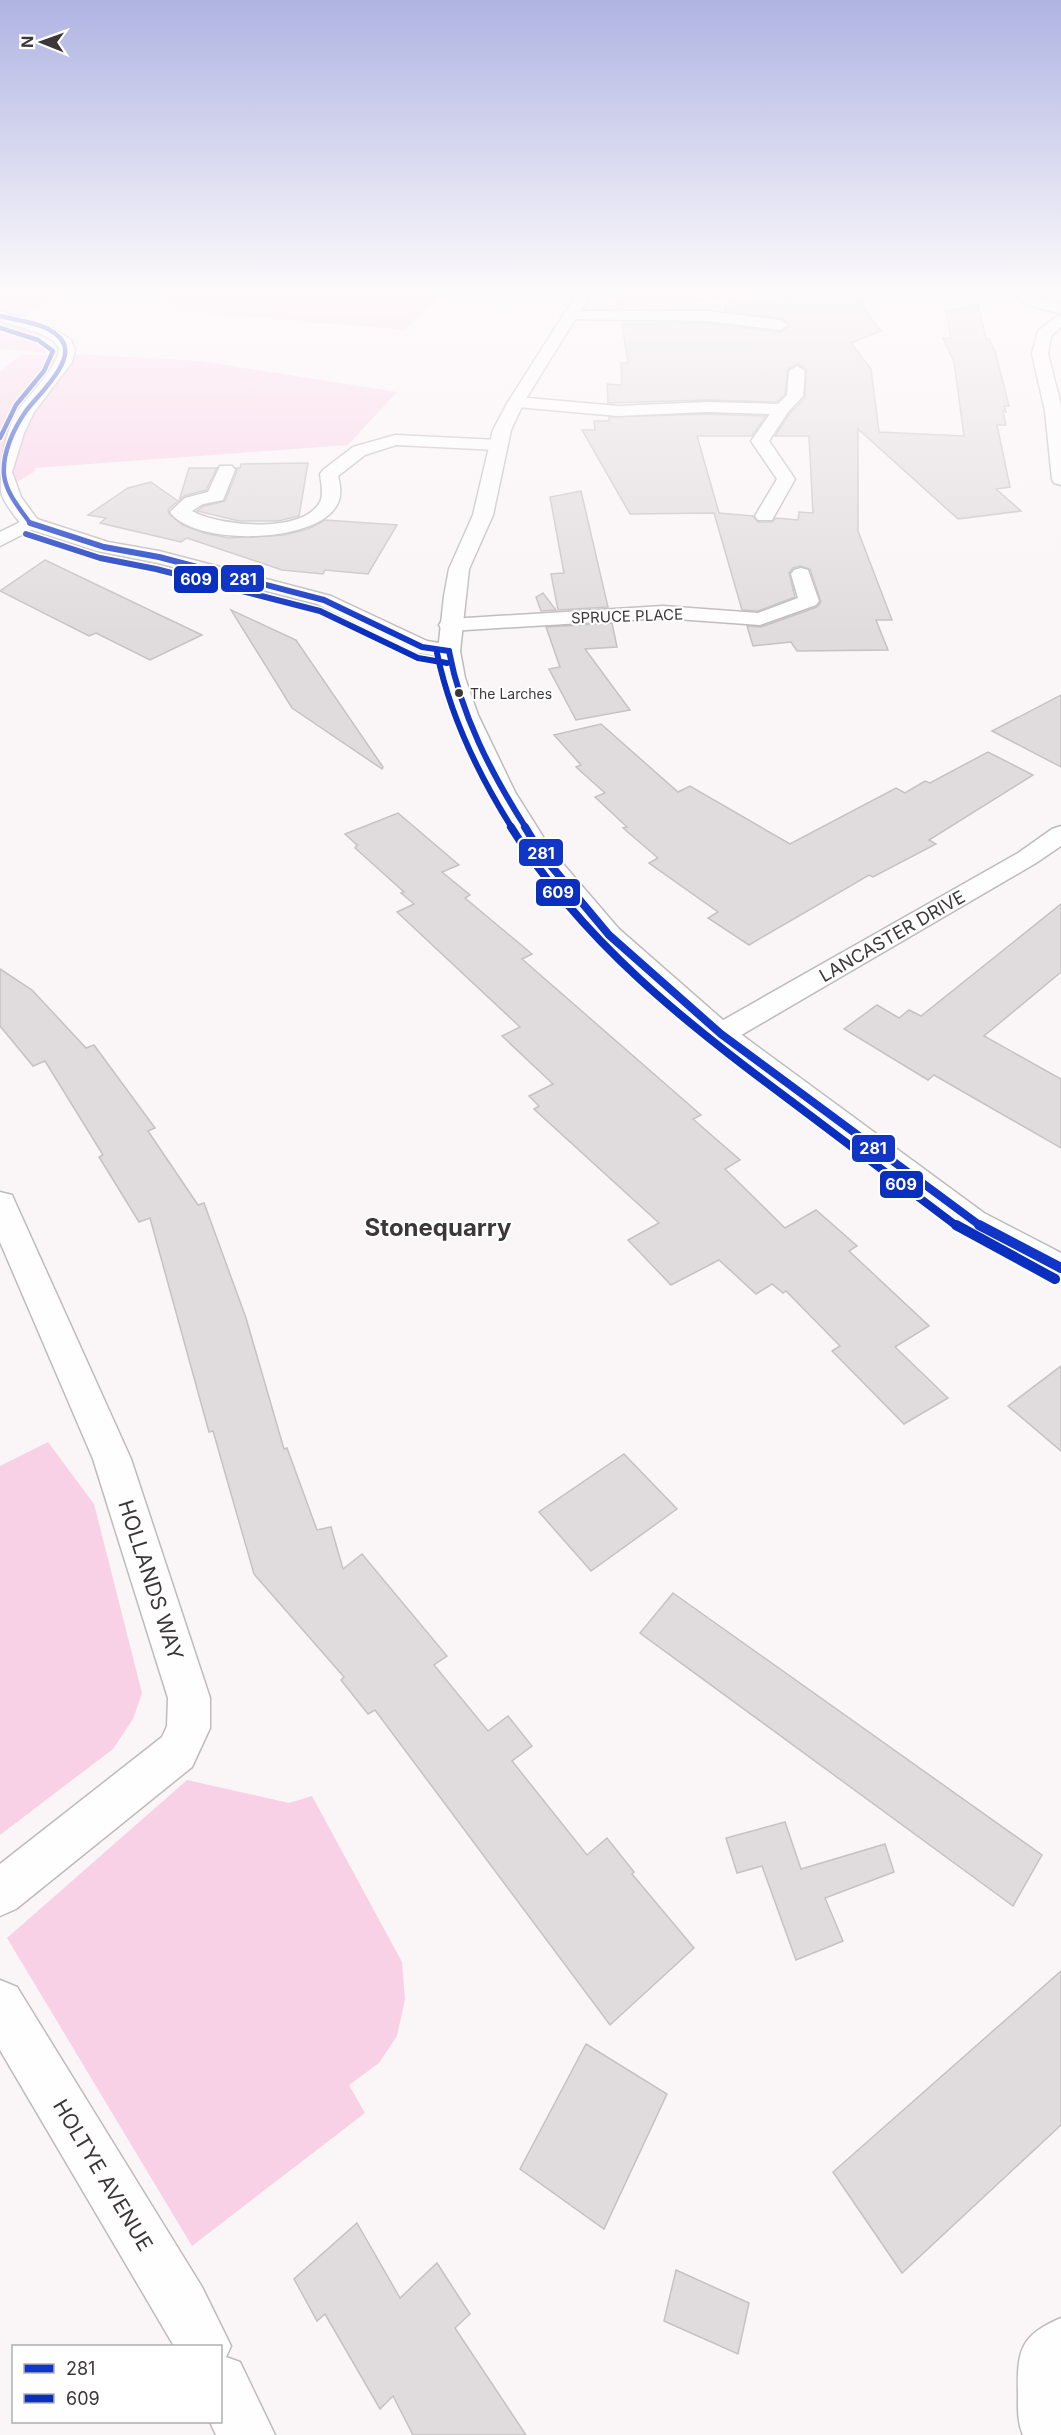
<svg xmlns="http://www.w3.org/2000/svg" width="1061" height="2435" font-family="Inter,sans-serif">
<style>
.green{fill:#f9d1e6}
.building{fill:#e0dcdd;stroke:#c6c2c3;stroke-width:1.5}
.lines{fill:none;stroke-linecap:round;stroke-linejoin:round}
.street-casing{stroke:#bfbbbc;stroke-width:3}
.secondary-casing{stroke:#bfbbbc;stroke-width:3}
.primary-casing{stroke:#bfbbbc;stroke-width:3}
.street{fill:#fefefe;fill-rule:evenodd}
.secondary{fill:#fefefe;fill-rule:evenodd}
.primary{fill:#fefefe;fill-rule:evenodd}
.bus-1-far3-casing{stroke:#fff;stroke-width:7}
.bus-1-far2-casing{stroke:#fff;stroke-width:9}
.bus-1-far1-casing{stroke:#fff;stroke-width:12}
.bus-1-casing{stroke:#fff;stroke-width:15}
.bus-2-far3-casing{stroke:#fff;stroke-width:7}
.bus-2-far2-casing{stroke:#fff;stroke-width:9}
.bus-2-far1-casing{stroke:#fff;stroke-width:12}
.bus-2-casing{stroke:#fff;stroke-width:15}
.bus-1-far3{stroke:#1135c6;stroke-width:4.5}
.bus-1-far2{stroke:#1135c6;stroke-width:6}
.bus-1-far1{stroke:#1135c6;stroke-width:8}
.bus-1{stroke:#1135c6;stroke-width:10}
.bus-2-far3{stroke:#0a2ebe;stroke-width:4.5}
.bus-2-far2{stroke:#0a2ebe;stroke-width:6}
.bus-2-far1{stroke:#0a2ebe;stroke-width:8}
.bus-2{stroke:#0a2ebe;stroke-width:10}
.bus-dot{fill:#3c383a;stroke:#fff;stroke-width:2}
.labels{text-anchor:middle;dominant-baseline:central;stroke-width:4.5;stroke-linejoin:round;paint-order:stroke}
.far-bus-label{font-size:14px;fill:#3c383a;stroke:#fff;text-anchor:start}
.far-street-label{font-size:15px;fill:#3c383a;stroke:#fff}
.street-label{font-size:18px;fill:#3c383a;stroke:#fff}
.near-street-label{font-size:21px;fill:#3c383a;stroke:#fff}
.district-label{font-size:24px;font-weight:bold;fill:#3c383a;stroke:#fff}
.line-badge{stroke:#fff;stroke-width:2}
.badge-label{font-size:16px;text-anchor:middle;font-weight:bold;fill:#fff}
</style>
<rect width="100%" height="100%" fill="#faf5f7"/>
<!-- green -->
<g class="green">
<polygon points="0,292 65,292 20,319 48,353 0,349"/>
<polygon points="152,292 444,292 405,330 180,311"/>
<polygon points="638,292 773,292 735,299 606,310 622,294"/>
<polygon points="75,354 200,361 397,392 348,445 35,468 34,472 0,492 0,371 21,355"/>
<polygon points="48,1442 94,1504 142,1693 133,1719 113,1749 0,1835 0,1466"/>
<polygon points="187,1780 289,1803 312,1796 402,1962 405,1999 397,2036 379,2063 349,2085 365,2113 192,2246 7,1938"/>
</g>
<!-- building -->
<g class="building">
<polygon points="811,292 847,292 862,296 865,310 881,331 851,343 871,369 879,432 964,436 954,362 943,338 951,339 946,311 978,304 986,339 989,339 995,351 1009,406 1004,406 1006,412 1003,411 1006,425 997,425 1010,487 996,489 1021,511 958,519 858,429 858,531 892,620 876,620 888,650 797,651 791,642 753,646 747,626 761,627 817,607 821,602 810,569 800,566 793,568 789,573 795,597 758,611 742,610 714,513 630,514 582,430 595,430 594,421 609,421 609,417 707,414 766,416 752,436 697,436 719,513 753,516 758,522 772,522 776,518 798,520 799,512 813,513 809,436 775,436 790,413 805,398 806,369 798,364 788,369 785,394 777,402 707,400 608,403 607,384 622,385 621,363 628,363 622,324 707,323 780,332 789,327 789,323 780,318 724,311 727,301 787,305 784,296 814,296"/>
<polygon points="308,463 299,516 295,517 278,521 239,521 197,511 204,506 225,501 237,471 236,468 240,468 241,464"/>
<polygon points="189,468 217,468 206,490 184,496 179,501"/>
<polygon points="151,482 178,501 168,510 169,514 183,525 204,533 229,538 284,535 308,529 325,520 397,525 368,574 325,570 323,574 282,570 187,538 181,542 100,523 106,518 88,515 128,488"/>
<polygon points="581,491 608,607 558,610 551,574 564,573 550,497"/>
<polygon points="45,560 162,616 202,635 150,660 96,633 89,636 0,591"/>
<polygon points="543,593 556,610 541,611 536,597"/>
<polygon points="231,610 296,640 383,767 382,769 292,708"/>
<polygon points="612,623 617,647 585,649 630,710 576,720 549,669 560,667 546,627"/>
<polygon points="1061,695 1061,767 992,731"/>
<polygon points="601,724 678,792 690,786 790,844 896,788 905,793 925,781 930,783 988,752 1033,775 929,840 936,844 873,877 869,875 749,945 708,918 718,912 649,863 658,858 623,828 627,827 595,797 605,793 576,767 581,765 554,735"/>
<polygon points="398,813 459,865 442,872 470,895 465,898 532,954 522,959 701,1115 693,1119 740,1160 725,1169 785,1228 816,1210 857,1246 849,1251 929,1326 895,1347 948,1398 904,1424 832,1351 840,1346 786,1291 783,1293 772,1284 756,1294 719,1260 671,1285 628,1240 659,1223 534,1109 539,1106 529,1096 553,1084 502,1036 520,1027 397,912 414,904 401,893 404,892 355,848 357,845 345,834"/>
<polygon points="1061,904 1061,972 984,1036 1061,1079 1061,1148 934,1075 928,1080 844,1029 877,1005 899,1018 909,1010 921,1016"/>
<polygon points="0,969 32,990 86,1048 94,1045 155,1128 148,1131 198,1205 204,1203 246,1318 284,1449 287,1448 317,1530 331,1527 343,1569 362,1554 447,1656 434,1665 488,1731 508,1716 532,1746 512,1761 587,1855 607,1838 634,1872 632,1874 694,1948 610,2025 375,1710 368,1714 341,1680 344,1677 254,1574 213,1431 209,1432 150,1218 139,1222 99,1157 103,1155 45,1061 33,1066 0,1026"/>
<polygon points="1061,1366 1061,1451 1008,1406"/>
<polygon points="624,1454 677,1509 591,1571 539,1512"/>
<polygon points="673,1593 1042,1855 1013,1906 640,1633"/>
<polygon points="785,1822 801,1869 885,1844 894,1872 825,1898 843,1941 796,1960 762,1866 737,1873 726,1838"/>
<polygon points="1061,1971 1061,2125 902,2273 833,2172"/>
<polygon points="586,2044 667,2094 604,2229 520,2169"/>
<polygon points="357,2223 400,2298 437,2263 470,2314 455,2328 526,2435 413,2435 393,2396 380,2409 325,2314 317,2321 294,2279"/>
<polygon points="676,2270 749,2303 738,2354 664,2321"/>
</g>
<g class="lines">
<!-- street casing -->
<g class="street-casing">
<g id="street">
<path d="M 1007,292 C 1027,292 1041,299 1061,304 L 1061,314 L 1029,305 Z"/>
<polygon points="572,311 707,311 780,320 788,325 780,330 707,321 567,319 564,316"/>
<polygon points="1061,315 1061,327 1051,336 1048,354 1061,405 1061,485 1054,483 1052,479 1045,411 1032,354 1038,331 1056,317"/>
<polygon points="797,366 805,371 803,396 788,412 769,441 795,479 772,520 758,520 755,516 777,479 751,441 770,414 707,412 618,416 516,407 508,402 516,397 618,406 707,402 778,404 787,395 789,371"/>
<path d="M 395,435 L 498,440 L 504,441 L 507,445 L 504,449 L 498,450 L 396,445 L 365,455 L 338,476 C 340,485 342,494 338,503 C 320,544 195,547 170,512 L 185,498 L 208,492 L 220,466 L 232,466 L 235,470 L 223,500 L 203,504 L 192,511 C 218,526 302,535 320,502 C 324,494 321,482 320,474 L 323,470 L 353,447 Z"/>
<polygon points="30,517 37,519 40,523 37,527 0,546 0,532"/>
<polygon points="801,568 808,570 819,601 816,605 760,625 663,618 450,631 442,630 439,625 442,620 450,619 663,606 758,613 798,598 791,574 794,570"/>
<polygon points="1061,826 1061,846 1036,863 731,1041 721,1044 711,1041 706,1034 711,1027 1018,853 1052,829"/>
<polygon points="0,1192 12,1195 16,1204 131,1459 210,1698 210,1728 192,1767 16,1909 0,1916 0,1864 162,1737 167,1726 168,1698 93,1459 0,1242"/>
<polygon points="0,1980 17,1987 202,2287 231,2346 226,2357 240,2362 275,2435 216,2435 210,2422 220,2422 220,2346 174,2346 0,2050"/>
<path d="M 1061,2318 L 1061,2435 L 1023,2435 C 1017,2421 1018,2408 1018,2393 C 1017,2351 1020,2335 1061,2318 Z"/>
</g>
</g>
<!-- secondary casing -->
<g class="secondary-casing">
<path id="secondary" d="M 0,311 L 54,329 L 71,340 L 75,350 L 72,362 L 34,412 L 24,433 L 12,472 L 21,497 L 37,519 L 108,542 L 159,551 L 331,596 L 427,641 L 457,646 L 460,651 L 457,656 L 449,658 L 414,652 L 317,604 L 158,563 L 97,551 L 23,527 C 16,517 4,504 1,492 C 0,465 4,435 17,412 C 25,399 64,361 58,347 C 53,334 13,325 0,321 Z"/>
</g>
<!-- primary casing -->
<g class="primary-casing">
<polygon id="primary" points="578,292 592,292 524,402 511,430 493,515 469,569 460,651 465,678 478,715 515,792 552,851 619,929 731,1027 984,1213 1061,1253 1061,1281 1049,1277 960,1231 711,1041 599,941 533,860 491,792 454,715 443,678 438,651 444,596 449,569 473,515 493,430 508,402"/>
</g>
<!-- street -->
<use href="#street" class="street"/>
<!-- secondary -->
<use href="#secondary" class="secondary"/>
<!-- primary -->
<use href="#primary" class="primary"/>
<!-- bus-1-far3 casing -->
<g class="bus-1-far3-casing">
<g id="bus-1-far3">
<path d="M 0,316 C 19,321 51,323 63,342 C 75,362 37,396 26,411 C 14,428 2,453 4,475 C 6,493 20,509 30,523"/>
<polyline points="30,523 35,525"/>
</g>
</g>
<!-- bus-1-far2 casing -->
<g class="bus-1-far2-casing">
<g id="bus-1-far2">
<polyline points="30,523 104,547 159,557 324,600 422,647 449,651"/>
<path d="M 449,651 C 461,715 491,773 526,828"/>
</g>
</g>
<!-- bus-1-far1 casing -->
<g class="bus-1-far1-casing">
<polyline id="bus-1-far1" points="525,827 542,855 609,935 721,1034 982,1227"/>
</g>
<!-- bus-1 casing -->
<g class="bus-1-casing">
<polyline id="bus-1" points="979,1225 1061,1268"/>
</g>
<!-- bus-2-far3 casing -->
<g class="bus-2-far3-casing">
<polyline id="bus-2-far3" points="0,328 38,340 53,351 44,371 16,405 0,438"/>
</g>
<!-- bus-2-far2 casing -->
<g class="bus-2-far2-casing">
<g id="bus-2-far2">
<polyline points="26,534 100,558 156,569 320,611 418,658 447,663"/>
<path d="M 437,653 C 450,716 478,774 512,828"/>
</g>
</g>
<!-- bus-2-far1 casing -->
<g class="bus-2-far1-casing">
<path id="bus-2-far1" d="M 511,827 C 581,941 688,1025 795,1104 C 849,1145 904,1186 958,1227"/>
</g>
<!-- bus-2 casing -->
<g class="bus-2-casing">
<polyline id="bus-2" points="956,1225 1055,1279"/>
</g>
<!-- bus-1-far3 -->
<use href="#bus-1-far3" class="bus-1-far3"/>
<!-- bus-1-far2 -->
<use href="#bus-1-far2" class="bus-1-far2"/>
<!-- bus-1-far1 -->
<use href="#bus-1-far1" class="bus-1-far1"/>
<!-- bus-1 -->
<use href="#bus-1" class="bus-1"/>
<!-- bus-2-far3 -->
<use href="#bus-2-far3" class="bus-2-far3"/>
<!-- bus-2-far2 -->
<use href="#bus-2-far2" class="bus-2-far2"/>
<!-- bus-2-far1 -->
<use href="#bus-2-far1" class="bus-2-far1"/>
<!-- bus-2 -->
<use href="#bus-2" class="bus-2"/>
</g>
<!-- sky -->
<linearGradient id="sky" x2="0" y2="1"><stop stop-color="#afb4e2"/><stop offset="0.46" stop-color="#fdfafb"/><stop offset="1" stop-color="#fdfafb" stop-opacity="0"/></linearGradient>
<rect width="1061" height="633" fill="url(#sky)"/>
<!-- markers -->
<circle class="bus-dot" cx="459" cy="693" r="5"/>
<g class="labels">
<!-- far-bus labels -->
<g class="far-bus-label">
<text x="470" y="693">The Larches</text>
</g>
<!-- far-street labels -->
<g class="far-street-label">
<text transform="translate(627 616) rotate(-2)">SPRUCE PLACE</text>
</g>
<!-- street labels -->
<g class="street-label">
<text transform="translate(892 936) rotate(-30)">LANCASTER DRIVE</text>
</g>
<!-- near-street labels -->
<g class="near-street-label">
<text transform="translate(151 1580) rotate(72)">HOLLANDS WAY</text>
<text transform="translate(103 2175) rotate(59)">HOLTYE AVENUE</text>
</g>
<!-- district labels -->
<g class="district-label">
<text x="438" y="1227">Stonequarry</text>
</g>
</g>
<g class="line-badge">
<rect x="220" y="564" width="45" height="29" rx="6" fill="#1135c6"/>
<rect x="173" y="565" width="46" height="29" rx="6" fill="#0a2ebe"/>
<rect x="518" y="838" width="46" height="29" rx="6" fill="#1135c6"/>
<rect x="535" y="878" width="46" height="29" rx="6" fill="#0a2ebe"/>
<rect x="851" y="1134" width="45" height="29" rx="6" fill="#1135c6"/>
<rect x="879" y="1170" width="45" height="29" rx="6" fill="#0a2ebe"/>
</g>
<g class="badge-label">
<text x="243" y="585">281</text>
<text x="196" y="585">609</text>
<text x="541" y="859">281</text>
<text x="558" y="898">609</text>
<text x="873" y="1154">281</text>
<text x="901" y="1190">609</text>
</g>
<!-- legend -->
<rect x="12" y="2345" width="210" height="78" fill="#ffffff" stroke="#b1afb0" stroke-width="1.5"/>
<rect x="24" y="2364" width="30" height="9" fill="#1135c6" stroke="#b1afb0" stroke-width="1.5"/>
<text x="66" y="2375" font-size="18" fill="#3c383a">281</text>
<rect x="24" y="2394" width="30" height="9" fill="#0a2ebe" stroke="#b1afb0" stroke-width="1.5"/>
<text x="66" y="2405" font-size="18" fill="#3c383a">609</text>
<!-- north arrow -->
<g transform="translate(42 42) rotate(271)" stroke="#ffffff" stroke-width="4.5" paint-order="stroke">
<path d="M0-4.5L10 22L0 15L-10 22Z" fill="#3c383a"/>
<text y="-9" font-size="16" font-weight="bold" text-anchor="middle" fill="#3c383a">N</text>
</g>
</svg>
